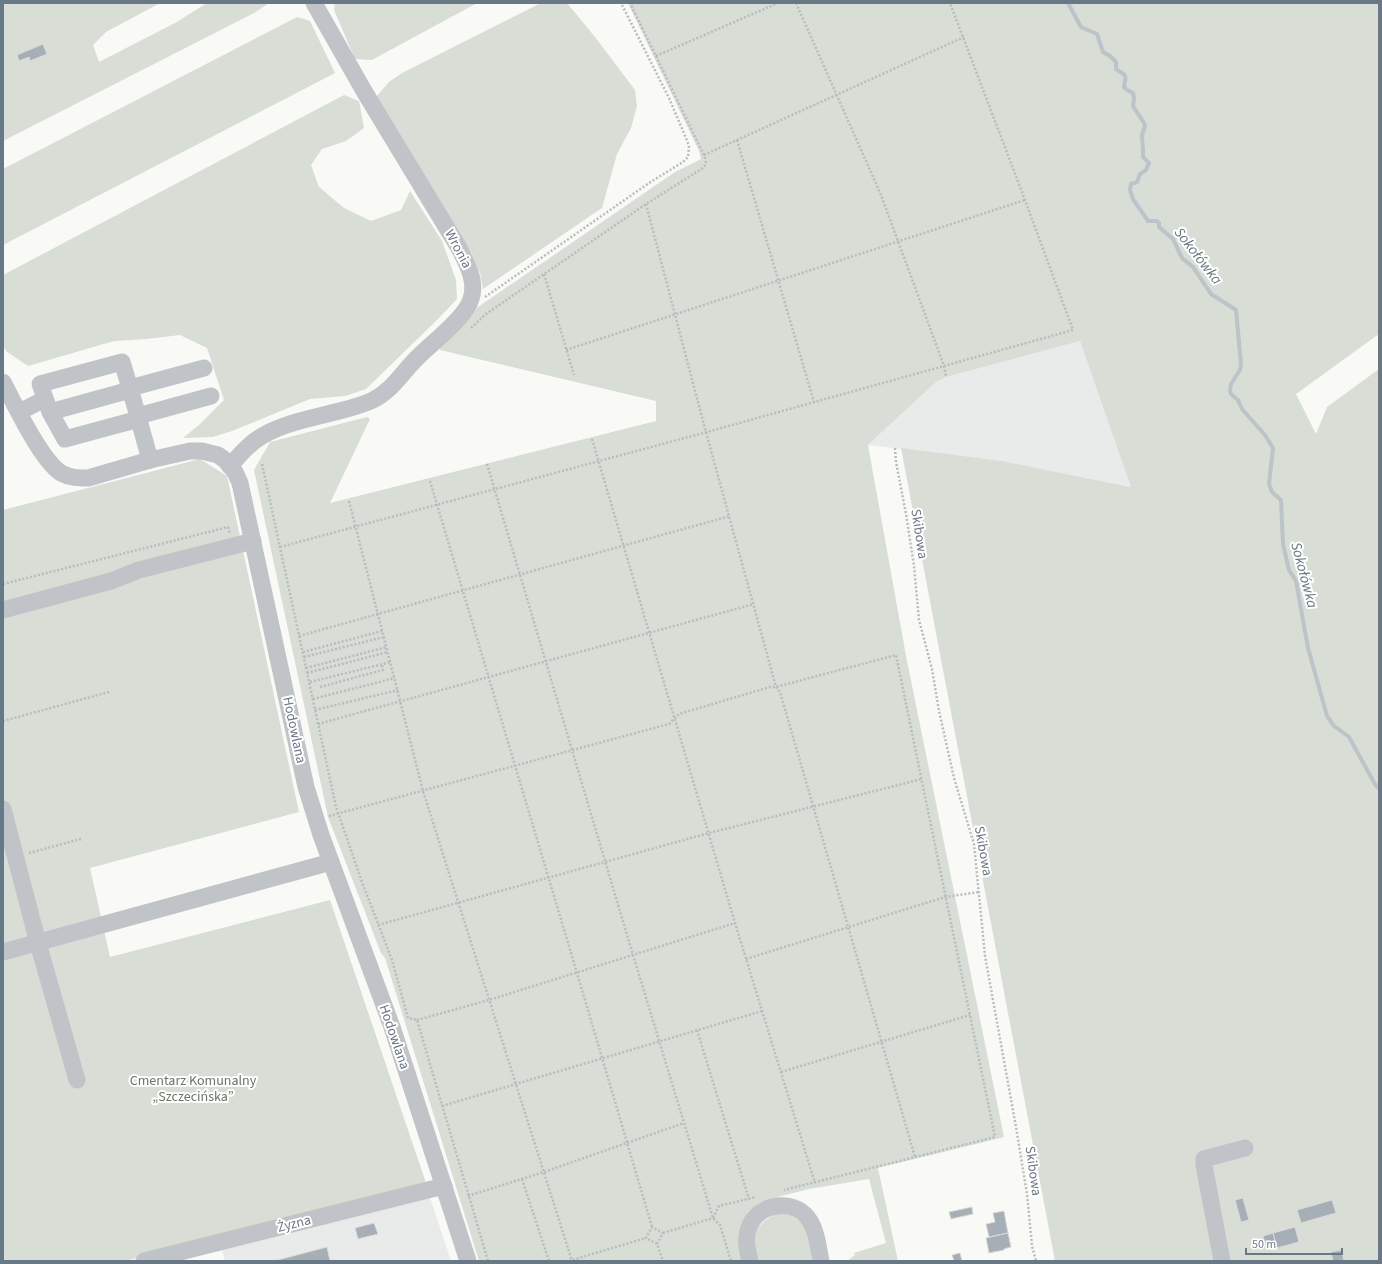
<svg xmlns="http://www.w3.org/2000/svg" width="1382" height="1264" font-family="'Source Sans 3',sans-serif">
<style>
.built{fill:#e9ebea}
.green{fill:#d8ddd6}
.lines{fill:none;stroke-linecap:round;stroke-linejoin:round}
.stream{stroke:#bac4c9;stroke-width:4}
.building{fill:#a7afb6;stroke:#dadad9}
.path{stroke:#b9bcbf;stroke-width:2.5;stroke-dasharray:2 2;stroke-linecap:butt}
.minor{stroke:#c0c4c8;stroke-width:17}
.labels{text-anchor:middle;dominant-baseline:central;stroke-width:4;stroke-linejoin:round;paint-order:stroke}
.street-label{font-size:14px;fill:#697886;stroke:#fff}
.park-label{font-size:14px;fill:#667864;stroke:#fff}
.water-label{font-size:15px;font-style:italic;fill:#657981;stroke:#fff}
</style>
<rect width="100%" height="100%" fill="#f9f9f6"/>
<!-- built -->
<g class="built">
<polygon points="1080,341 1132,487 1002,461 868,445 936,382 946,377"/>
<polygon points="429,1195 451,1261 225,1261 221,1247"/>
</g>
<!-- green -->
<g class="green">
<polygon points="3,3 160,3 106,32 93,45 99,62 175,23 207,3 269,3 254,13 3,141"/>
<polygon points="335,3 477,3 372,60 355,59 334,10"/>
<polygon points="541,3 567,3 595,37 635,90 637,106 631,128 617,154 602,208 483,289 480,273 472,254 383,112 377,96 389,82 402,73"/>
<polygon points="628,3 1379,3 1379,334 1296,394 1316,434 1327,407 1379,369 1379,1261 1055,1261 901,448 1002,461 1131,487 1080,341 946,377 936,382 868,445 906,656 1004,1137 878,1168 898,1261 847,1261 855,1255 854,1253 886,1243 869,1179 809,1189 766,1200 759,1203 748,1212 740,1226 738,1239 743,1261 479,1261 385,958 381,953 328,817 254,470 270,442 367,417 370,419 330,503 656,421 656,401 440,350 439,346 478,307 675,172 701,159 699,151"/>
<polygon points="297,17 310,21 335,73 3,245 3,169"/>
<polygon points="344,95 359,101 364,128 346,141 322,149 311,165 319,187 344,208 371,221 401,210 410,191 442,241 456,280 457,299 437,320 366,389 345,396 310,399 232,431 213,437 183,438 199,425 224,400 207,348 180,335 146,339 114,341 28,366 6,351 3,345 3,275"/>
<polygon points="200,459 227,476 299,812 90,868 110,957 330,900 426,1183 125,1261 3,1261 3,510"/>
<path d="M 778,1213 L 792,1215 L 808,1229 L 812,1261 L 758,1260 C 756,1255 756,1250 755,1244 C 754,1227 764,1219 778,1213 Z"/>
</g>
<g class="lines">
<!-- stream -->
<path class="stream" d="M 1068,3 L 1081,27 L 1097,34 L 1103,52 L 1110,56 L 1116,62 L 1116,69 C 1128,77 1126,74 1124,87 L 1127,90 L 1133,93 L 1134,98 L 1133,106 L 1144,123 L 1145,126 L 1142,135 L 1143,151 L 1143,157 L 1149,163 L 1146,170 L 1140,174 L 1137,182 L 1131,184 L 1130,190 L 1133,199 L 1148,221 L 1157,221 L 1159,223 L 1159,227 L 1173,239 L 1182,258 L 1193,267 L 1211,294 L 1236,310 L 1241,364 L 1240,370 L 1231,384 L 1230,390 L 1231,394 L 1238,400 L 1242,409 L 1265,435 L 1273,448 L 1269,484 L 1272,492 L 1281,500 L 1283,544 L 1289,570 L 1296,581 L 1308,648 L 1327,716 L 1334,726 L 1349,737 L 1376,786 L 1379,788"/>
</g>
<!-- building -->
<g class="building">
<polygon points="43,44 47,54 30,61 29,57 19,61 17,55"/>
<polygon points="1243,1198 1249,1220 1241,1222 1235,1200"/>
<polygon points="1332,1200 1336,1213 1301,1223 1297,1210"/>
<polygon points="972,1207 973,1214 951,1219 949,1212"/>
<polygon points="1004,1211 1008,1233 989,1237 986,1224 995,1222 993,1213"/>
<polygon points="374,1223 378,1234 358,1239 355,1228"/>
<polygon points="1295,1227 1299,1242 1277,1248 1273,1233"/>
<polygon points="1008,1233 1011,1247 1004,1249 1004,1250 989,1253 986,1238"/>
<polygon points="1273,1233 1277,1248 1267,1250 1263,1236"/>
<polygon points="327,1247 330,1261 274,1261"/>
<polygon points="1341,1250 1344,1260 1333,1261 1331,1252"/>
<polygon points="960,1253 962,1261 954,1261 952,1255"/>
</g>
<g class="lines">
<!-- path -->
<g class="path">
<polyline points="796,3 881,195 944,366 946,377"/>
<polyline points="656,56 778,3"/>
<polyline points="737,140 814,402"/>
<polyline points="704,155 964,37"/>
<polyline points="646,204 704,425 776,687 780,692 915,1157"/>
<polyline points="544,274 574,375"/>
<polyline points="485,297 649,183 683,162 688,157 689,146 686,138 669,98 621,3"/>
<path d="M 471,328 L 486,314 L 646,204 L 703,168 C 707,164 706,160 704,155 L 630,3"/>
<polyline points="566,350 1025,200"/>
<polyline points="592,439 735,923 815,1183"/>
<polyline points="895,448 896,462 906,514 914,566 919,620 932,669 939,711 954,778 974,844 985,956 1016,1127 1027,1194 1032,1246 1036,1261"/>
<polyline points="262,464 336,807 362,882 392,960 408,1018 417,1020 488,1261"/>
<polyline points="487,464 633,955 713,1218 720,1225 731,1261"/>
<polyline points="430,481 577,973 652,1227"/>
<polyline points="349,501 423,791 572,1261"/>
<polyline points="280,547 707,432 1073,330 1025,200 950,3"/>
<polyline points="3,584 228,527 230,534"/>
<polyline points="299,636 730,516"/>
<polyline points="303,652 382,631"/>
<polyline points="304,657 384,637"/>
<polyline points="306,668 387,647"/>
<polyline points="307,673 388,652"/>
<polyline points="310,682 391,662"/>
<polyline points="320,687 383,670 382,664"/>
<polyline points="313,699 395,678"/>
<polyline points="315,710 398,690"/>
<polyline points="3,721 109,692"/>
<polyline points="318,724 754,604"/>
<polyline points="329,816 669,724 679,714 770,687 776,687 896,655 995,1137 784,1190"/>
<polyline points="29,853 81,839"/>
<polyline points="378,925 709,833 922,779"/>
<polyline points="746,959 945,897 979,892"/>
<polyline points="417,1020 489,1000 735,923"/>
<polyline points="697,1030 749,1199"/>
<polyline points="781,1072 970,1015"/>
<polyline points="442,1106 762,1011"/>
<polyline points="522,1179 549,1261"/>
<polyline points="468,1196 544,1172 684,1123"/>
<polyline points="663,1233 713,1218 719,1206 756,1197"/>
<polyline points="657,1244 663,1233 652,1227 646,1238 657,1244 663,1261"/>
<polyline points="569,1261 646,1238"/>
</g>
<!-- minor -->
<g class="minor">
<path d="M 3,382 C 15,405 41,460 61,473 C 70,478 79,478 88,478 L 150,460 L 190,451 L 202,451 L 218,455 L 225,460 L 235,472 L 240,483 L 306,787 L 321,835 L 392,1027 L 468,1261"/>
<polyline points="130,388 204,368"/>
<polyline points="19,412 45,399"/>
<polyline points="50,412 130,390"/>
<polyline points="138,416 211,396"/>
<path d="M 139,419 L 65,439 L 50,412 L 40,384 L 122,362 C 132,394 141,427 150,460"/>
<path d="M 230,466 C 238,457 246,447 256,440 C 278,424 309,419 335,412 C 347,409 361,406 373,400 C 392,391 403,371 418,357 C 432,343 466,317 471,299 C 477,281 467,264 459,248 L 364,91 L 314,3"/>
<polyline points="3,610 111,581 139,570 253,541"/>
<polyline points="3,809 38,943 77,1080"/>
<polyline points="3,952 331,862"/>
<polyline points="144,1261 444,1186"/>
<path d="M 750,1261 C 747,1249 744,1237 750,1225 C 760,1203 792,1199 807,1217 C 817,1229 818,1247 821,1261"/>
<polyline points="1222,1261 1204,1165 1204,1159 1245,1148"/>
</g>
</g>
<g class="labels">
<!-- street labels -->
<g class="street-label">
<text transform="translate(458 249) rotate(62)">Wronia</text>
<text transform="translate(919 534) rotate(81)">Skibowa</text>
<text transform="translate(294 730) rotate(78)">Hodowlana</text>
<text transform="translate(983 851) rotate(80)">Skibowa</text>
<text transform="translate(394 1037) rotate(71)">Hodowlana</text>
<text transform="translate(1033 1171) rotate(82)">Skibowa</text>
<text transform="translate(294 1224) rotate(-14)">Żyzna</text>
</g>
<!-- park labels -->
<g class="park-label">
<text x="193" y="1081">Cmentarz Komunalny<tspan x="193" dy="16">„Szczecińska”</tspan></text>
</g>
<!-- water labels -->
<g class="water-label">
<text transform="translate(1198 256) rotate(52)">Sokołówka</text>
<text transform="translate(1304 575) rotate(75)">Sokołówka</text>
</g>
</g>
<!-- border -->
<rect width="1382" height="1264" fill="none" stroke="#697886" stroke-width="8"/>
<!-- scale -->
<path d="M1246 1248v6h96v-6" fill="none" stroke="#697886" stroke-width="2"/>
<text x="1252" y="1248" font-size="12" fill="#697886" stroke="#ffffff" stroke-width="3" paint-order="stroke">50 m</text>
</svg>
